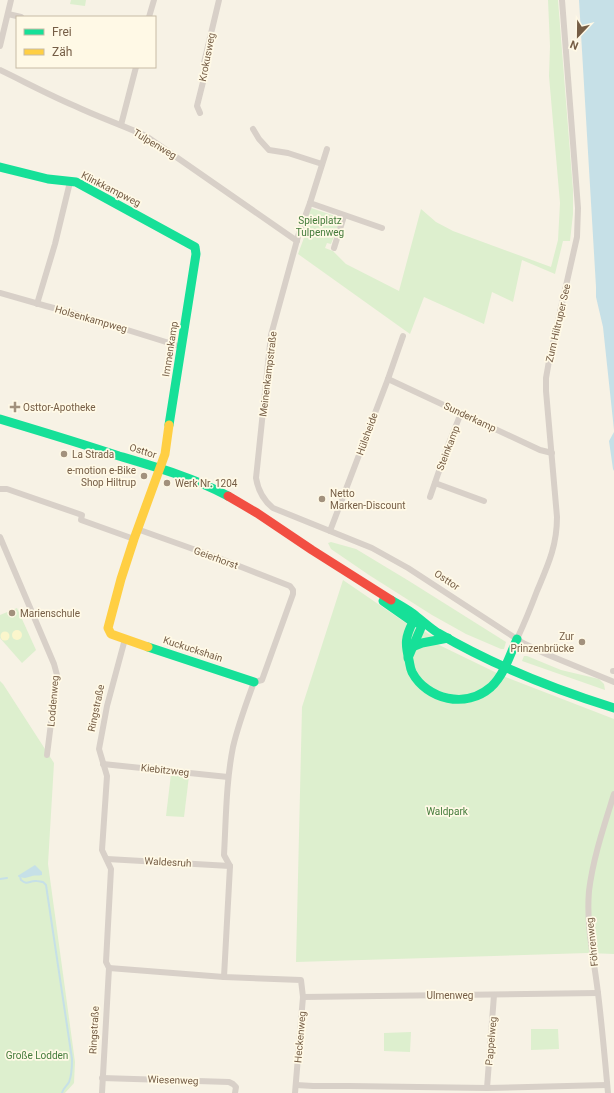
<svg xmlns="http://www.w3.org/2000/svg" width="614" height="1093" font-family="Roboto,sans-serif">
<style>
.green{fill:#ddefce}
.sand{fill:#fbf6cc}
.water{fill:#c6e0e7}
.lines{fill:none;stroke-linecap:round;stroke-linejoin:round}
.stream{stroke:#c6e0e7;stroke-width:2}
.street{stroke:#d8d0c8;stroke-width:6}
.fast{stroke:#16e098;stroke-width:9}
.slow{stroke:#ffcf43;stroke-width:9}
.jam{stroke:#f24e42;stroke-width:9}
.poi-dot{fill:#a2917d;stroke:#fff9e6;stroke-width:1.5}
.labels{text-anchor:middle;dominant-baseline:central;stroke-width:3.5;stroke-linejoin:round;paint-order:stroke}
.street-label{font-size:10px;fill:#755d45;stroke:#fff9e6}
.park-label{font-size:10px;fill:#457c3c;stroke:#fff9e6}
.poi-label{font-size:10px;fill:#755d45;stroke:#fff9e6;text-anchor:start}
</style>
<rect width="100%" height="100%" fill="#f7f2e5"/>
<!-- green -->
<g class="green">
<polygon points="71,0 86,0 85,6 70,4"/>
<polygon points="548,0 558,0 573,190 573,214 570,241 563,241 555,274 522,260 513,302 492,292 484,324 424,297 410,334 298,254 305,235 299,233 308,207 341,218 331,244 327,243 325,248 333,251 346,264 399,291 421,209 436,222 453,231 551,267 558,240 560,203 549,76 550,46"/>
<polygon points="331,542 356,549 409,581 506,642 504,649 501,649 466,634 432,615 369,575 331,549 328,543"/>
<polygon points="343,580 422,634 424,631 434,637 435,643 503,676 614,719 614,954 588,953 296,962 302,707"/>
<polygon points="17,608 36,650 22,663 0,638 0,615"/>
<polygon points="524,656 527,656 561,670 599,679 604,684 605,690 522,661"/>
<polygon points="0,681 3,684 54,763 48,864 75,1062 74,1083 65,1093 0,1093"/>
<polygon points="171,774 189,776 184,817 166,816"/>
<polygon points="531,1029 558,1029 559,1049 531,1050"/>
<polygon points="411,1032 410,1052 384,1051 384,1033"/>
</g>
<!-- sand -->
<g class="sand">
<circle cx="17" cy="635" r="5"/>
<circle cx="5" cy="636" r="4.5"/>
</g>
<!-- water -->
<g class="water">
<polygon points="579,0 614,0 614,430 603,327 596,297 596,287"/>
<polygon points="614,432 614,471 613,469 609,441"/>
<path d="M 35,865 L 42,872 L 42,875 C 38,876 35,875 32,876 C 26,878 24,879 19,876 L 19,875 Z"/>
</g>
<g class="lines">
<!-- stream -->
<g class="stream">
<path d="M 19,876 L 20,876 L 21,880 C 28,886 29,880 37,881 C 39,881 41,882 43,882 L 46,885 L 72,1059 C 72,1066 72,1075 69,1082 C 67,1086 63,1088 62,1093"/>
<polyline points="0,879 7,878"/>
</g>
<!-- street -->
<g class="street">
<polyline points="8,14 21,17"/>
<polyline points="149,17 154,0"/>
<polyline points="0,46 11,0"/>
<path d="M 0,70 C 25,82 49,95 75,106 C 98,117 122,125 146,136 L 297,241"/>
<polyline points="200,113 197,106 206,70 204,63 219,0"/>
<polyline points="121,125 136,67"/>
<polyline points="253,129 259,139 269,150 288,153 322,164"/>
<path d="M 327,149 L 310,203 L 299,233 L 271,335 L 256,478 C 258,490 263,500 273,508 L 372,548 L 408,568 L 523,643 L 546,654 L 614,682"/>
<polyline points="310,203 382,228"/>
<polyline points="334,248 344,216"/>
<polyline points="0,293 46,306 73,313 182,347"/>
<polyline points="37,304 55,244 70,182"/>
<polyline points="388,379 540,450 552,453"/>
<polyline points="435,483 484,501"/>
<polyline points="0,489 7,489 82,515 81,520 134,539"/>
<polyline points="430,497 447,448 461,413"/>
<path d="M 137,529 L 221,559 L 290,586 L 293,590 L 293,594 L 262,680 L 254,682 C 246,704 238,725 233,747 C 226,782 226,819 224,855 L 230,866 L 224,977"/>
<polyline points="330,531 388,379 403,336"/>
<polyline points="0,537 54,664 57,675 47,755"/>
<path d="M 517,639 C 524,624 531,607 537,591 C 548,565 557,546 557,517 L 546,391 L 546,378 L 549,361 L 577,237 L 578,208 L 562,0"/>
<polyline points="613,671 614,671"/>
<polyline points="103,764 228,777"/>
<polyline points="107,859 230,866"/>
<polyline points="109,968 224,977 301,980 303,997 295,1093"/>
<polyline points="303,997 598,993"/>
<polyline points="102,1078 229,1082 233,1084 236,1087 235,1093"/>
<polyline points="296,1085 313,1086 349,1086 487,1088 607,1085"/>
<polyline points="487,1088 494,995"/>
<polyline points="102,1093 109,968 106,962 111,869 102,850 107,776 99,749 107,706 125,639"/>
<path d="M 608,1093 C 605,1060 602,1026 598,993 C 594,959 586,926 589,891 C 593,858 604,826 614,794"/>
</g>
<!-- fast -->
<g class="fast">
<polyline points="0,167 48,179 76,182 195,247 196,254 169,425"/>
<path d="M 0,419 C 40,431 80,443 119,456 C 156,467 194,478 228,496"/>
<path d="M 391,600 C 399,605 409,610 416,616 C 424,622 430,628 438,633 C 493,665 553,689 614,708"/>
<polyline points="383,601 413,622 417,623"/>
<path d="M 413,622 C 405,637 405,644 409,660 C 410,664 410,668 412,672 C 427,700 466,709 491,687 C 504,675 510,655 517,639"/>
<polyline points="148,647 254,682"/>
<polyline points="412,647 422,643 448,638"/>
<polyline points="408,658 423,623"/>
</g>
<!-- slow -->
<polyline class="slow" points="148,647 111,634 108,628 121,579 134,539 165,454 169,425"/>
<!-- jam -->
<polyline class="jam" points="228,496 257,513 312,550 391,600"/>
</g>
<!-- markers -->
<g class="poi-dot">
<path d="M13 401h4v4h4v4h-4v4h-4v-4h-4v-4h4z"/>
<circle cx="64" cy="454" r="4"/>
<circle cx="144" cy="476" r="4"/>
<circle cx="167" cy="483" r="4"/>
<circle cx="322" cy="499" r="4"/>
<circle cx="12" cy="613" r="4"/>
<circle cx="582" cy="642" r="4"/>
</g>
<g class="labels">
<!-- street labels -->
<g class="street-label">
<text transform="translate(207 57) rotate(-79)">Krokusweg</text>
<text transform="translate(155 144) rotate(31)">Tulpenweg</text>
<text transform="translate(111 189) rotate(27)">Klinkkampweg</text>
<text transform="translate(91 319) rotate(16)">Holsenkampweg</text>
<text transform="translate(558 323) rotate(-77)">Zum Hiltruper See</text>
<text transform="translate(170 349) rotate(-81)">Immenkamp</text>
<text transform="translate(268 374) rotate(-83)">Meinenkampstraße</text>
<text transform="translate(470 417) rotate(25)">Sunderkamp</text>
<text transform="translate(367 434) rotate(-70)">Hülsheide</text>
<text transform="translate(448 448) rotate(-69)">Steinkamp</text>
<text transform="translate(143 451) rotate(17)">Osttor</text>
<text transform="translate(216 558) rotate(20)">Geierhorst</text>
<text transform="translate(447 580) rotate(34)">Osttor</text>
<text transform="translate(193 649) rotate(18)">Kuckuckshain</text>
<text transform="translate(53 701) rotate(-85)">Loddenweg</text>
<text transform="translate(96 708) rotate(-78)">Ringstraße</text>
<text transform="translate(165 770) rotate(6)">Kiebitzweg</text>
<text transform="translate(168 862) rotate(3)">Waldesruh</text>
<text transform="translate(592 942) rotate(-96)">Föhrenweg</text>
<text x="450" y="995">Ulmenweg</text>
<text transform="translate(94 1030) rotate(-87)">Ringstraße</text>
<text transform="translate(300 1037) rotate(-85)">Heckenweg</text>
<text transform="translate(491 1041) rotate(-85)">Pappelweg</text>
<text transform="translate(173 1080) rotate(2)">Wiesenweg</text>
</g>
<!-- park labels -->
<g class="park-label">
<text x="320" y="220">Spielplatz<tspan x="320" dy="12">Tulpenweg</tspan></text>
<text x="447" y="811">Waldpark</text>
<text x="37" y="1055">Große Lodden</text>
</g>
<!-- poi labels -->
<g class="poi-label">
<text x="23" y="407">Osttor-Apotheke</text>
<text x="72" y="454">La Strada</text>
<text x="136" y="470" text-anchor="end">e-motion e-Bike<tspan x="136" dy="12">Shop Hiltrup</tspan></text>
<text x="175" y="483">Werk Nr. 1204</text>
<text x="330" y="493">Netto<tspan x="330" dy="12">Marken-Discount</tspan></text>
<text x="20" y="613">Marienschule</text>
<text x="574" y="636" text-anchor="end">Zur<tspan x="574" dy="12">Prinzenbrücke</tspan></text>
</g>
</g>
<!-- legend -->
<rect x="16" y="16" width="140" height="52" fill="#fff9e6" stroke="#c8bba6"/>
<rect x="24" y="29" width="20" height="6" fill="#16e098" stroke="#c8bba6"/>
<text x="52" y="36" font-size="12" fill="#755d45">Frei</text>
<rect x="24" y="49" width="20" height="6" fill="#ffcf43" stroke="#c8bba6"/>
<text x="52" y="56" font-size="12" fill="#755d45">Zäh</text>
<!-- north arrow -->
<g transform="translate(578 36) rotate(202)" stroke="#fff9e6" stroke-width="3" paint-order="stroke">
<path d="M0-3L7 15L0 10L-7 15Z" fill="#755d45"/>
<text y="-6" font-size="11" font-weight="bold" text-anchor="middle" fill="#755d45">N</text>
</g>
</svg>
